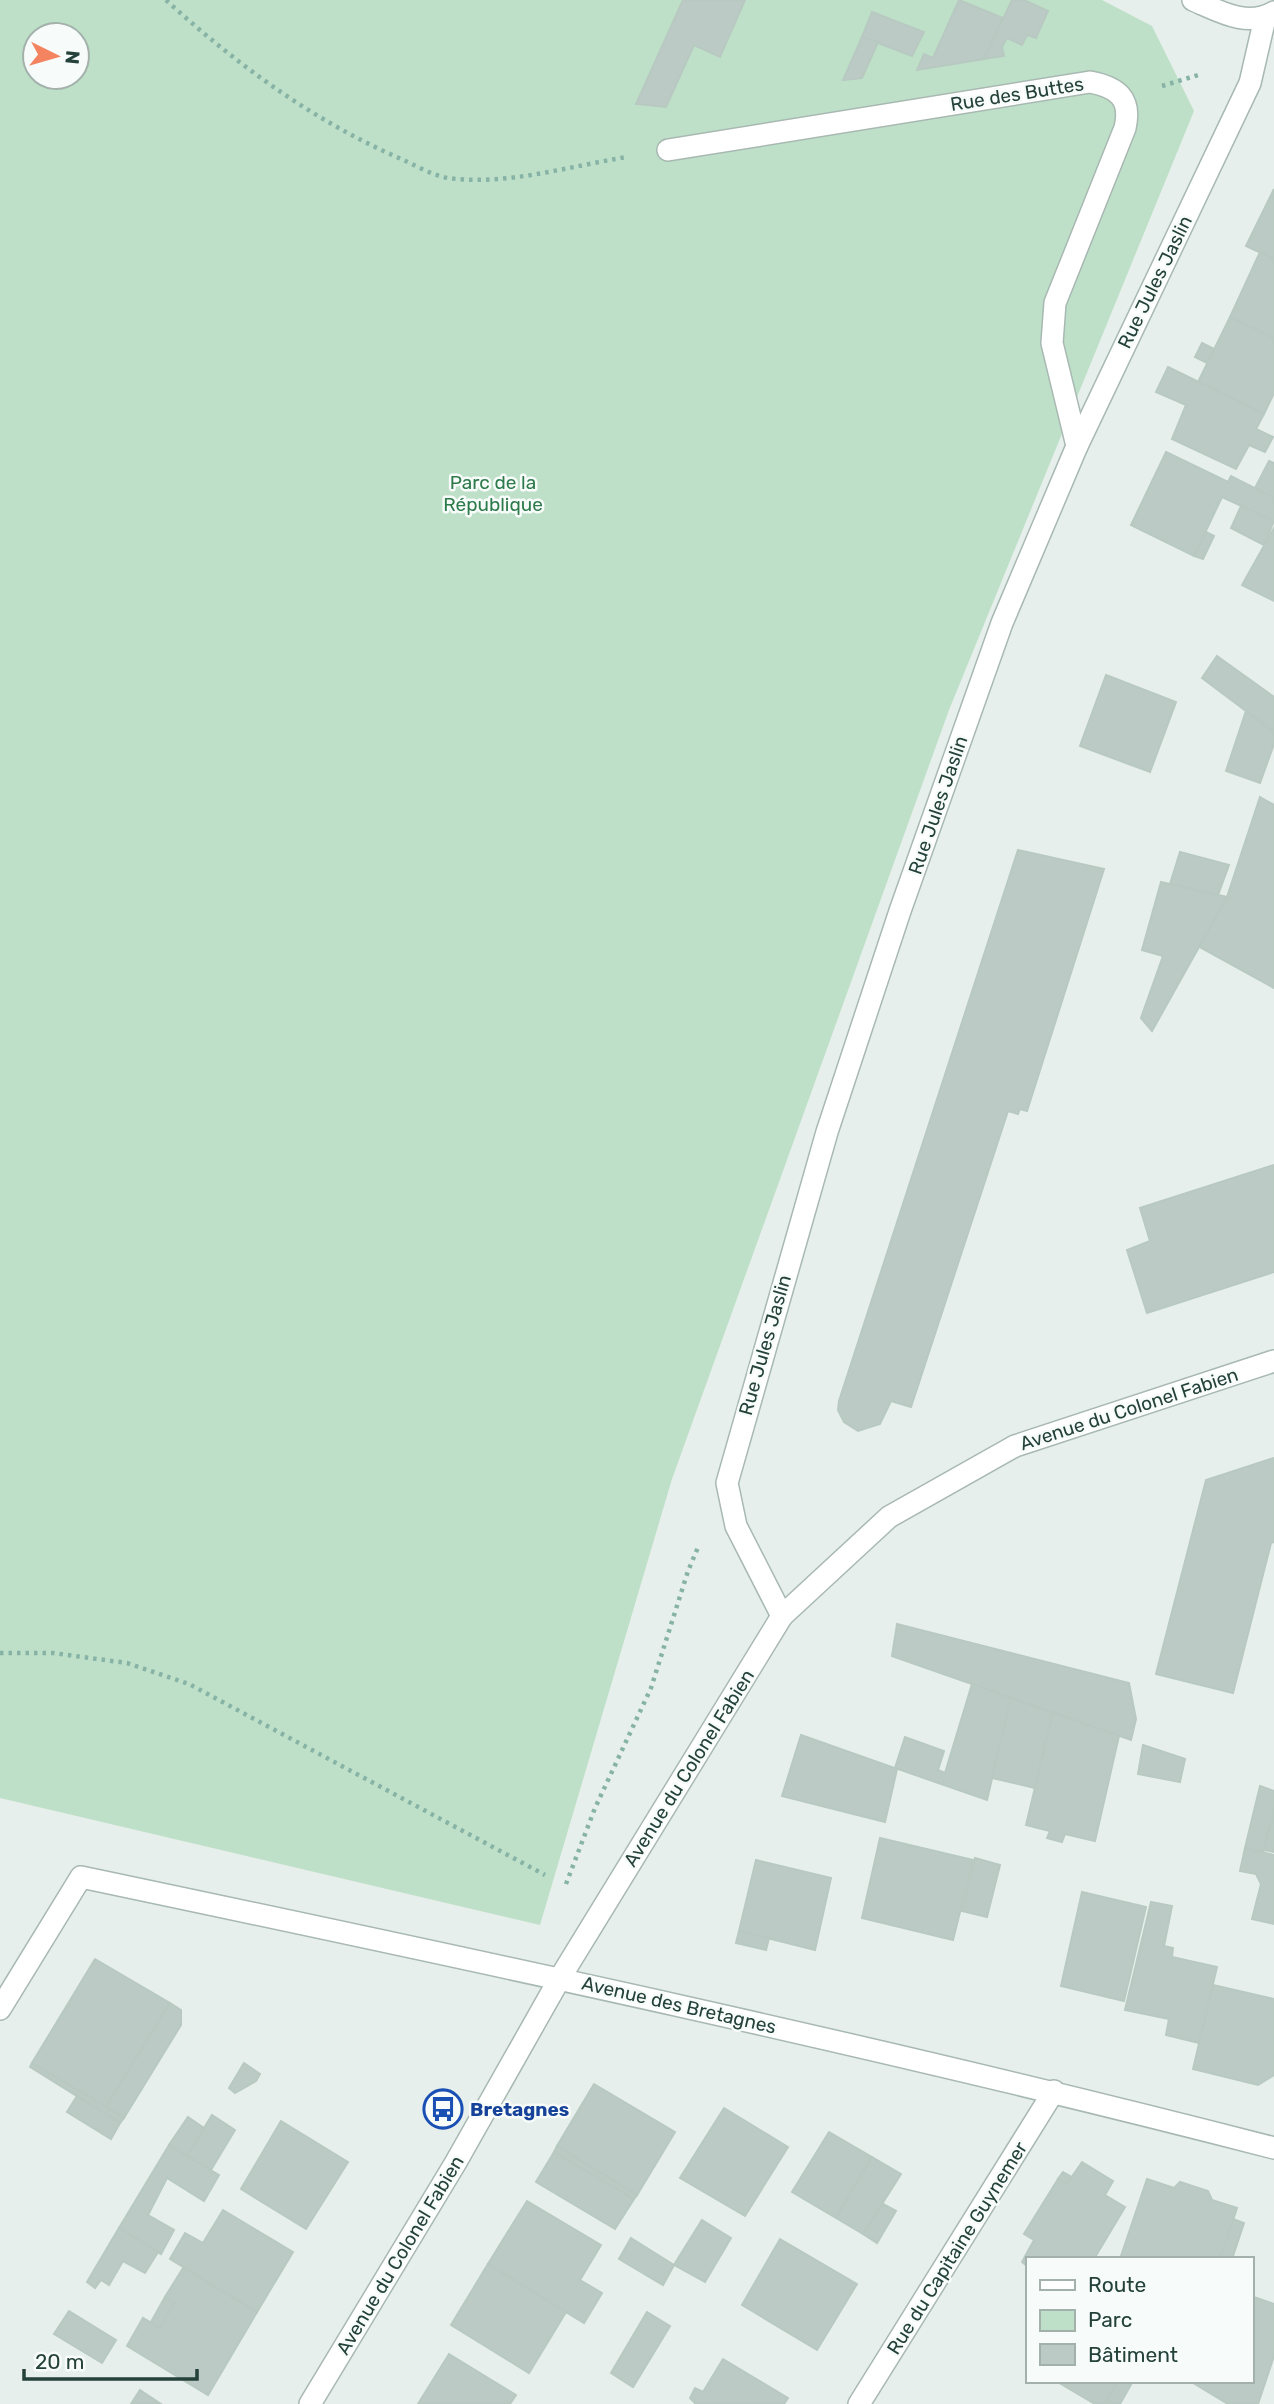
<svg xmlns="http://www.w3.org/2000/svg" width="1274" height="2404" font-family="Rubik,sans-serif">
<style>
.green{fill:#bfe0c8;fill-rule:evenodd}
.building{fill:#bbcac4;stroke:#b8c9c2;stroke-width:2}
.lines{fill:none;stroke-linecap:round;stroke-linejoin:round}
.service-casing{stroke:#a8b8b2;stroke-width:24}
.minor-casing{stroke:#a8b8b2;stroke-width:24}
.tertiary-casing{stroke:#a8b8b2;stroke-width:24}
.path{stroke:#86b3a5;stroke-width:4.5;stroke-dasharray:3.5 5;stroke-linecap:butt}
.service{stroke:#fff;stroke-width:21}
.minor{stroke:#fff;stroke-width:21}
.tertiary{stroke:#fff;stroke-width:21}
.labels{text-anchor:middle;dominant-baseline:central;stroke-width:5;stroke-linejoin:round;paint-order:stroke}
.street-label{font-size:19px;fill:#24423a;stroke:#f7fbf9}
.park-label{font-size:19px;fill:#2d7a4b;stroke:#f7fbf9}
.transit-label{font-size:19px;font-weight:bold;fill:#164399;stroke:#f7fbf9;text-anchor:start}
</style>
<rect width="100%" height="100%" fill="#e6efeb"/>
<!-- green -->
<path class="green" d="M 0,0 L 1102,0 L 1152,26 L 1194,111 L 949,710 L 672,1479 L 540,1925 L 0,1798 ZM 35,35 L 77,35 L 77,77 L 35,77 Z"/>
<!-- building -->
<g class="building">
<polygon points="683,0 745,0 720,57 694,45 666,107 636,104"/>
<polygon points="959,0 1003,18 984,59 917,70 924,54 933,58"/>
<polygon points="1012,0 1024,0 1048,11 1036,38 1027,35 1022,45 1007,38 1002,47 1004,56 984,59"/>
<polygon points="872,12 924,32 912,56 862,37"/>
<polygon points="862,37 878,42 862,78 843,80"/>
<polygon points="1274,189 1274,259 1246,246"/>
<polygon points="1260,252 1274,259 1274,338 1230,317"/>
<polygon points="1230,317 1274,338 1274,393 1264,414 1198,382"/>
<polygon points="1202,343 1214,349 1207,363 1195,357"/>
<polygon points="1168,367 1264,414 1256,429 1273,437 1265,452 1249,445 1236,469 1172,439 1186,405 1156,392"/>
<polygon points="1166,452 1228,482 1231,476 1274,498 1274,521 1222,497 1194,556 1131,525"/>
<polygon points="1269,461 1274,463 1274,498 1255,488"/>
<polygon points="1241,506 1274,521 1264,545 1231,528"/>
<polygon points="1274,528 1274,601 1242,585"/>
<polygon points="1206,532 1214,536 1203,559 1194,556"/>
<polygon points="1217,656 1274,697 1274,732 1202,678"/>
<polygon points="1106,675 1176,702 1150,772 1080,746"/>
<polygon points="1246,711 1274,732 1274,744 1260,783 1226,771"/>
<polygon points="1260,797 1274,805 1274,988 1198,946 1227,897"/>
<polygon points="1018,850 1104,869 1027,1111 1020,1109 1018,1114 1008,1111 911,1407 891,1401 880,1424 858,1431 844,1422 838,1410 839,1401"/>
<polygon points="1180,852 1229,865 1218,895 1170,884"/>
<polygon points="1161,882 1227,897 1152,1031 1141,1018 1163,956 1142,950"/>
<polygon points="1274,1165 1274,1272 1147,1313 1127,1250 1150,1241 1140,1208"/>
<polygon points="1274,1458 1274,1542 1271,1543 1233,1693 1156,1674 1206,1480"/>
<polygon points="897,1624 1129,1683 1136,1719 1131,1740 892,1656"/>
<polygon points="972,1684 1011,1698 987,1800 895,1768 905,1737 944,1751 938,1770 945,1773"/>
<polygon points="1011,1698 1053,1713 1035,1788 992,1778"/>
<polygon points="1053,1713 1119,1736 1095,1841 1065,1834 1062,1842 1047,1838 1050,1831 1026,1825"/>
<polygon points="801,1735 897,1769 885,1822 782,1796"/>
<polygon points="1143,1745 1185,1759 1180,1782 1138,1774"/>
<polygon points="1260,1786 1274,1791 1274,1809 1263,1852 1245,1848"/>
<polygon points="1274,1809 1274,1852 1264,1850"/>
<polygon points="880,1838 973,1860 953,1940 862,1918"/>
<polygon points="1245,1848 1274,1855 1274,1924 1252,1919 1261,1884 1256,1874 1240,1871"/>
<polygon points="975,1858 1000,1865 987,1917 962,1911"/>
<polygon points="756,1860 831,1878 815,1950 739,1931"/>
<polygon points="1082,1892 1146,1907 1124,2001 1061,1986"/>
<polygon points="1151,1902 1172,1906 1164,1946 1173,1948 1172,1957 1217,1967 1199,2043 1166,2035 1169,2019 1125,2010"/>
<polygon points="739,1931 769,1938 766,1950 736,1943"/>
<polygon points="95,1959 170,2003 106,2107 32,2063"/>
<polygon points="1213,1985 1274,1999 1274,2075 1258,2085 1193,2069"/>
<polygon points="170,2003 181,2010 181,2025 124,2118 106,2107"/>
<polygon points="32,2063 106,2107 124,2118 120,2123 30,2067"/>
<polygon points="244,2063 260,2074 256,2081 235,2093 229,2088"/>
<polygon points="594,2084 675,2132 637,2195 557,2146"/>
<polygon points="77,2096 120,2123 111,2139 67,2112"/>
<polygon points="724,2108 788,2147 745,2216 680,2178"/>
<polygon points="212,2115 235,2130 211,2170 187,2156"/>
<polygon points="188,2117 204,2128 187,2156 169,2145"/>
<polygon points="281,2121 348,2162 306,2229 241,2189"/>
<polygon points="829,2132 872,2157 836,2218 792,2192"/>
<polygon points="169,2145 219,2175 204,2201 167,2178 148,2215 174,2230 161,2254 119,2228"/>
<polygon points="557,2146 637,2195 634,2199 554,2152"/>
<polygon points="554,2152 634,2199 615,2229 536,2182"/>
<polygon points="872,2157 901,2174 863,2234 836,2218"/>
<polygon points="1082,2162 1113,2181 1105,2195 1125,2207 1094,2259 1027,2259 1027,2266 1022,2262 1034,2240 1024,2234 1058,2179 1067,2184"/>
<polygon points="1063,2172 1072,2177 1067,2184 1058,2179"/>
<polygon points="1147,2179 1174,2188 1180,2182 1208,2191 1212,2200 1237,2208 1220,2259 1120,2259"/>
<polygon points="527,2201 601,2245 580,2280 602,2293 584,2323 488,2264"/>
<polygon points="883,2204 896,2211 877,2243 863,2234"/>
<polygon points="223,2210 293,2252 257,2312 170,2259 185,2233 203,2243"/>
<polygon points="1233,2219 1244,2223 1232,2259 1220,2259"/>
<polygon points="702,2220 731,2238 705,2282 674,2265"/>
<polygon points="119,2228 158,2252 145,2273 123,2261 109,2285 101,2280 95,2288 87,2282"/>
<polygon points="631,2238 674,2265 663,2285 619,2259"/>
<polygon points="780,2239 857,2284 817,2350 742,2305"/>
<polygon points="488,2264 566,2312 529,2373 451,2325"/>
<polygon points="183,2268 257,2312 208,2395 127,2346 143,2318 160,2328 174,2303 165,2297"/>
<polygon points="1251,2296 1274,2304 1274,2356 1258,2404 1228,2404 1190,2381 1251,2381"/>
<polygon points="165,2297 174,2303 160,2328 151,2322"/>
<polygon points="69,2311 116,2340 102,2363 54,2334"/>
<polygon points="647,2312 670,2326 633,2387 611,2373"/>
<polygon points="449,2354 516,2395 510,2404 418,2404"/>
<polygon points="723,2359 788,2398 784,2404 696,2404 690,2398 695,2388 703,2392"/>
<polygon points="1056,2381 1118,2381 1105,2404 1095,2404"/>
<polygon points="1118,2381 1133,2381 1120,2404 1105,2404"/>
<polygon points="140,2390 161,2404 131,2404"/>
</g>
<g class="lines">
<!-- service casing -->
<g class="service-casing">
<path id="service" d="M 668,150 L 1090,82 C 1117,87 1132,98 1125,128 L 1055,303 L 1052,343 L 1077,446"/>
</g>
<!-- minor casing -->
<g class="minor-casing">
<g id="minor">
<polyline points="782,1616 736,1526 727,1483 827,1132 900,911 1002,623 1077,446 1250,83 1265,18"/>
<path d="M 0,2009 L 81,1877 C 480,1961 879,2046 1274,2148"/>
<polyline points="310,2404 456,2162 560,1978 782,1616 889,1517 1015,1446 1274,1361"/>
<polyline points="859,2404 1054,2091"/>
</g>
</g>
<!-- tertiary casing -->
<g class="tertiary-casing">
<path id="tertiary" d="M 1193,0 C 1219,11 1247,28 1274,12"/>
</g>
<!-- path -->
<g class="path">
<path d="M 166,0 C 236,64 312,120 399,158 C 415,165 431,175 448,178 C 506,186 570,166 627,157"/>
<polyline points="1162,86 1198,75"/>
<polyline points="0,1653 53,1653 127,1663 189,1684 545,1875"/>
<polyline points="566,1884 595,1808 651,1688 688,1571 699,1545"/>
</g>
<!-- service -->
<use href="#service" class="service"/>
<!-- minor -->
<use href="#minor" class="minor"/>
<!-- tertiary -->
<use href="#tertiary" class="tertiary"/>
</g>
<!-- icons -->
<defs>
<g id="bus-ring" transform="scale(2.0125)"><circle r="9.5" fill="#f7fbf9" stroke="#1a4fb4" stroke-width="1.5"/><path d="M-5-6H5V4H4V6H2V4H-2V6H-4V4H-5ZM-3.5-4V0h7V-4ZM-3.5 1.2v1.5H-2V1.2ZM2 1.2v1.5H3.5V1.2Z" fill="#1a4fb4"/></g>
</defs>
<g fill-rule="evenodd">
<use href="#bus-ring" x="443" y="2109"/>
</g>
<g class="labels">
<!-- street labels -->
<g class="street-label">
<text transform="translate(1017 94) rotate(-9)">Rue des Buttes</text>
<text transform="translate(1155 282) rotate(-64)">Rue Jules Jaslin</text>
<text transform="translate(938 805) rotate(-71)">Rue Jules Jaslin</text>
<text transform="translate(765 1345) rotate(-74)">Rue Jules Jaslin</text>
<text transform="translate(1129 1409) rotate(-18)">Avenue du Colonel Fabien</text>
<text transform="translate(689 1768) rotate(-58)">Avenue du Colonel Fabien</text>
<text transform="translate(679 2005) rotate(13)">Avenue des Bretagnes</text>
<text transform="translate(957 2248) rotate(-58)">Rue du Capitaine Guynemer</text>
<text transform="translate(400 2255) rotate(-59)">Avenue du Colonel Fabien</text>
</g>
<!-- park labels -->
<g class="park-label">
<text x="493" y="482">Parc de la<tspan x="493" dy="22">République</tspan></text>
</g>
<!-- transit labels -->
<g class="transit-label">
<text x="470" y="2109">Bretagnes</text>
</g>
</g>
<!-- legend -->
<rect x="1026" y="2257" width="228" height="126" fill="#f7fbf9" stroke="#a3b1ad" stroke-width="2"/>
<rect x="1040" y="2280" width="35" height="10" fill="#ffffff" stroke="#a3b1ad" stroke-width="2"/>
<text x="1088" y="2292" font-size="21" fill="#24423a">Route</text>
<rect x="1040" y="2310" width="35" height="21" fill="#bfe0c8" stroke="#a3b1ad" stroke-width="2"/>
<text x="1088" y="2327" font-size="21" fill="#24423a">Parc</text>
<rect x="1040" y="2344" width="35" height="21" fill="#bbcac4" stroke="#a3b1ad" stroke-width="2"/>
<text x="1088" y="2362" font-size="21" fill="#24423a">Bâtiment</text>
<!-- north arrow -->
<g transform="translate(56 56) rotate(95)"><circle r="33" fill="#f7fbf9" stroke="#a3b1ad" stroke-width="2"/>
<path d="M0-5L12 26L0 18L-12 26Z" fill="#f4845f"/>
<text y="-10" font-size="19" font-weight="bold" text-anchor="middle" fill="#24423a">N</text>
</g>
<!-- scale -->
<path d="M24 2369v10h173v-10" fill="none" stroke="#24423a" stroke-width="3.5"/>
<text x="35" y="2369" font-size="21" fill="#24423a" stroke="#f7fbf9" stroke-width="5" paint-order="stroke">20 m</text>
</svg>
